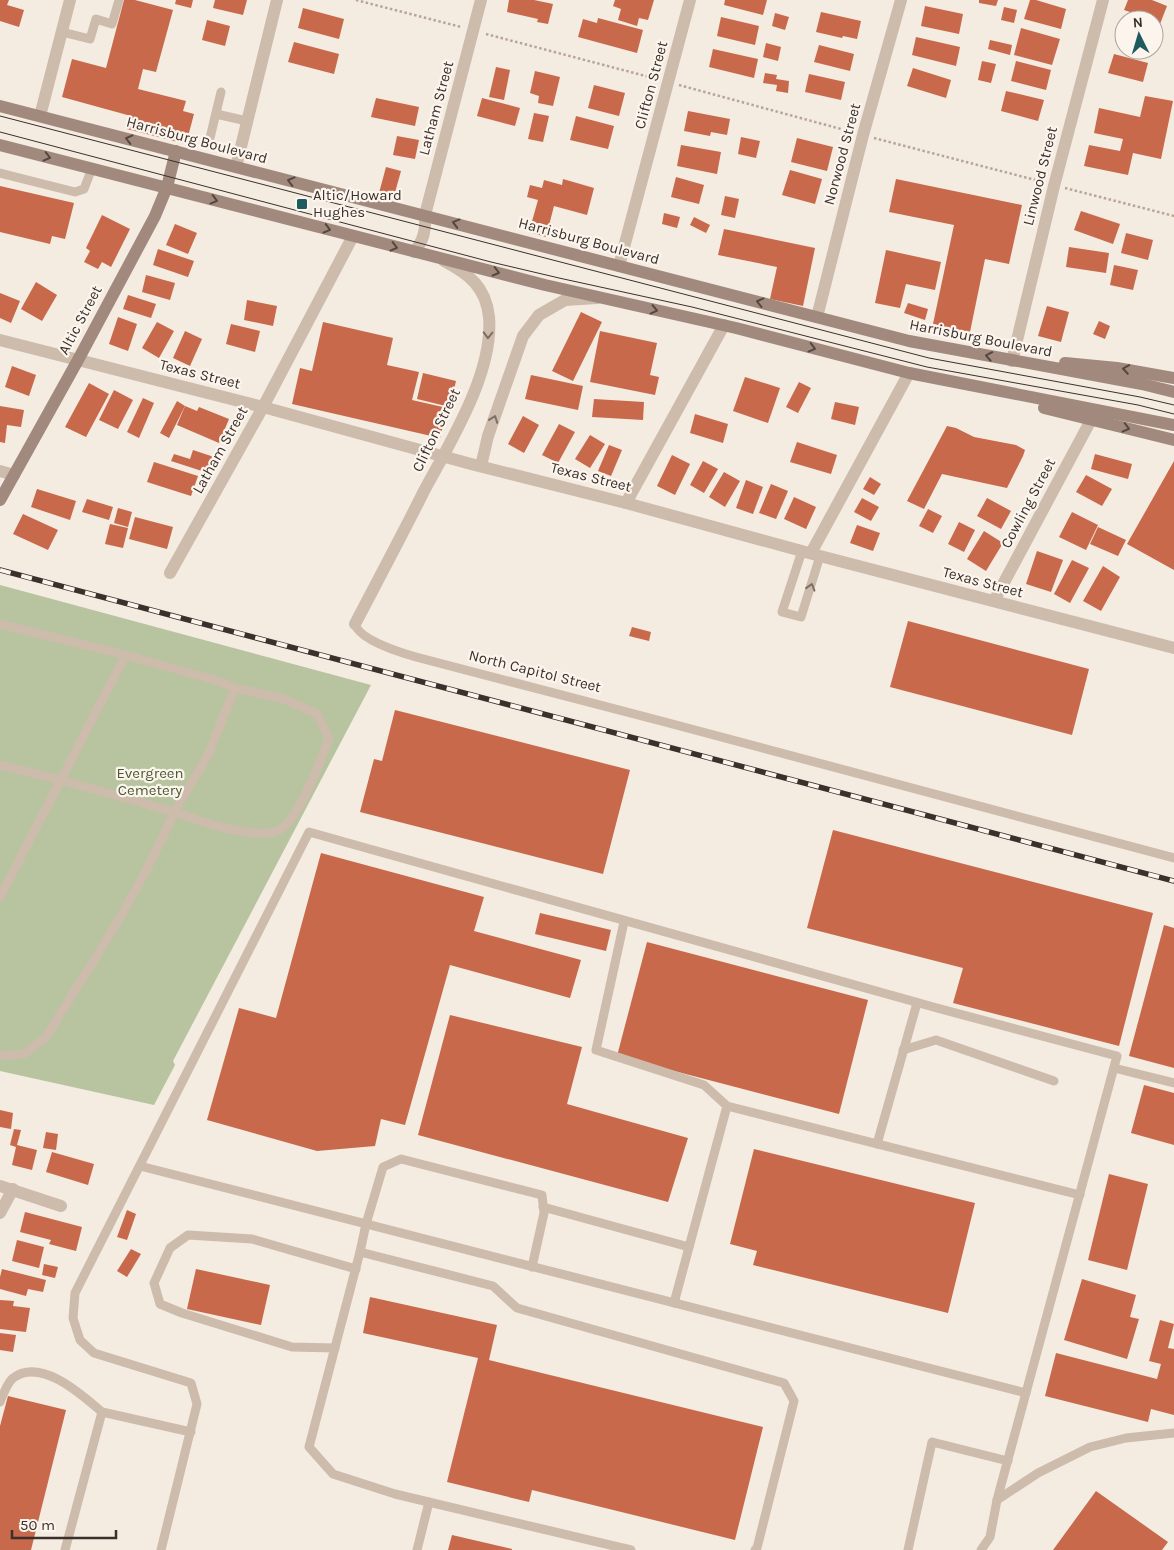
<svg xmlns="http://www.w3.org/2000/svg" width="1174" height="1550" font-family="Karla,sans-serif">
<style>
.green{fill:#b8c4a0}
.building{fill:#c8694b}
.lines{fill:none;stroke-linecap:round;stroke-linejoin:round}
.path{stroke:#b9a596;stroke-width:2.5;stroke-dasharray:2.5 2.5;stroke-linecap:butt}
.lane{stroke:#cdbbac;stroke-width:9}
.street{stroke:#cdbbac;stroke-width:12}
.secondary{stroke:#a18a7d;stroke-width:12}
.tram{stroke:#3b302b;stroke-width:1}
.rail-casing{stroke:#3b302b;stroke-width:5.5}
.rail{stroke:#fbf5ee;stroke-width:4;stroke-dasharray:11;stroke-linecap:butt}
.oneway{stroke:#544640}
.oneway2{stroke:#7d6f65}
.poi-dot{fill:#1f5a5e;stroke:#fbf5ee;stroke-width:2}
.labels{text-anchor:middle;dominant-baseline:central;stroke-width:4.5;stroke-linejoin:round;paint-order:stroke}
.street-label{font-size:15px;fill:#3b302b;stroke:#fbf5ee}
.poi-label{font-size:15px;fill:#3b302b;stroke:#fbf5ee;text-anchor:start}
.park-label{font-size:15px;fill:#4a5a2e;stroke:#fbf5ee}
</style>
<rect width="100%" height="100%" fill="#f4ebe1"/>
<!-- green -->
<polygon class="green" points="0,585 371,685 173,1061 175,1065 154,1105 0,1071"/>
<!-- building -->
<g class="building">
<polygon points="0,0 9,0 7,5 24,10 19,27 0,21"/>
<polygon points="124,0 135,0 173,10 156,72 143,69 138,89 186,101 183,111 194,114 186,144 127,129 131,116 62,97 72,59 106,68"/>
<polygon points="176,0 193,0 191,8 175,4"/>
<polygon points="215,0 247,0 243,15 213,8"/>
<polygon points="509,0 534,0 553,4 548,24 537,22 538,19 507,12"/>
<polygon points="615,0 654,0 648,20 639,18 637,26 618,20 621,9 613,6"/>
<polygon points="725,0 767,0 763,15 724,5"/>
<polygon points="979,0 998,0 996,6 979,3"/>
<polygon points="1030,0 1036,0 1066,9 1061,29 1024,19"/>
<polygon points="1128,0 1152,0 1167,6 1160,24 1154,20 1124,10"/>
<polygon points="925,6 963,14 959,34 921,26"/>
<polygon points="1004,7 1017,10 1014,23 1001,20"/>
<polygon points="303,8 344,19 339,39 298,28"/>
<polygon points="821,12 861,21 857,39 843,36 842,38 816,32"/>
<polygon points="775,13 789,17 785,30 772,26"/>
<polygon points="721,17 759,26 755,45 717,36"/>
<polygon points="598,18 643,30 637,53 578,37 583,19 597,23"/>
<polygon points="207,20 230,26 225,46 202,40"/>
<polygon points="1121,23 1124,24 1124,44 1115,41"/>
<polygon points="1021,28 1060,39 1052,65 1014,55"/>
<polygon points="1154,32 1161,34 1155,53 1148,51 1154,50"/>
<polygon points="916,37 960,47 956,66 912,55"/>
<polygon points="990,40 1012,45 1010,55 988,49"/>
<polygon points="294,42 339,54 334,74 288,62"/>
<polygon points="766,43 781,47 778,61 763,57"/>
<polygon points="819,45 854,54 850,71 814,62"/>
<polygon points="713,49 758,59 754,78 709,67"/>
<polygon points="1114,54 1148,63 1143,82 1108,73"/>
<polygon points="982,61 996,64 991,83 978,80"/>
<polygon points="1016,61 1051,70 1046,90 1011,81"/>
<polygon points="496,67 510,70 504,100 489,97"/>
<polygon points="913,68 951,80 946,98 907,86"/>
<polygon points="535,71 560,77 553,106 538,103 539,96 530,93"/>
<polygon points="765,73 777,75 776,79 789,81 788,93 776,91 777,85 763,83"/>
<polygon points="809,74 845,82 841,100 805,92"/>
<polygon points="594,85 625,93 619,116 588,108"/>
<polygon points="1006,91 1044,100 1038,121 1001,111"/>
<polygon points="1145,96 1173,101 1161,159 1133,153 1128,175 1084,166 1089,145 1120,151 1123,139 1094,133 1099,108 1140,117"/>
<polygon points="376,98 419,107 415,126 371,117"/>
<polygon points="482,98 520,108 515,126 477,116"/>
<polygon points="688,111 730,119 727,135 711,132 710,136 684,131"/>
<polygon points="534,113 549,116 543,142 528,139"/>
<polygon points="576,116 614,126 608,149 570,140"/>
<polygon points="397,136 419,140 415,159 393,155"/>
<polygon points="741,137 760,141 756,158 738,154"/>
<polygon points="797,138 833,147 827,171 791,162"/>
<polygon points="681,145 721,152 717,174 677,166"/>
<polygon points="386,167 401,171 394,196 379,193"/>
<polygon points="790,170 822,179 815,204 782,195"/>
<polygon points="676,177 704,185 699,204 671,197"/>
<polygon points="563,179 594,188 587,215 554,206 546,237 529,232 538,200 527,197 530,185 542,188 544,180 562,185"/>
<polygon points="896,179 1022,205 1009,264 985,259 970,332 933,324 954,225 889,212"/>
<polygon points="0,186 74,203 65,239 52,236 50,244 0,232"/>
<polygon points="725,196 739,199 735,218 721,215"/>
<polygon points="1081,211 1120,224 1113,244 1074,230"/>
<polygon points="664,213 680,217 677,228 662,224"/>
<polygon points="102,215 130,229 111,267 102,262 98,269 84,262 90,251 86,248"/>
<polygon points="694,217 710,225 706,233 690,225"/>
<polygon points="175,224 197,233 188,254 166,245"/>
<polygon points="724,229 815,248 803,306 770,299 777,267 718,255"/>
<polygon points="1126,233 1153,240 1148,260 1121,253"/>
<polygon points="1069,247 1109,253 1106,273 1066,267"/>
<polygon points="158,249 194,261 188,277 153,265"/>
<polygon points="886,250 941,262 935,290 906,284 900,308 875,303"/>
<polygon points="1114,265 1138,270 1133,290 1110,285"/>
<polygon points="146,275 175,283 170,300 142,292"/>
<polygon points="36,282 57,295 42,321 21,309"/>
<polygon points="0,293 20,301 11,323 0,318"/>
<polygon points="128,295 156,304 151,318 123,309"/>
<polygon points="247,300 277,306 273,326 244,320"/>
<polygon points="908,303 928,309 925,320 904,313"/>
<polygon points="1047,306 1069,312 1061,342 1038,336"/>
<polygon points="581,312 602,322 573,381 552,371"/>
<polygon points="118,317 137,324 128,351 109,344"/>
<polygon points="1099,321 1110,326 1105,339 1093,334"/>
<polygon points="157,322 174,331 159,358 142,348"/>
<polygon points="323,322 393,338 387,365 419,372 412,400 447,408 440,438 292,404 300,368 312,371"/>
<polygon points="231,324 260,331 255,352 226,344"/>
<polygon points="185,331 202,339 190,366 173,358"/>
<polygon points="600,331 657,343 650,375 659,377 655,395 590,382"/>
<polygon points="12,366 36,375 29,396 5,387"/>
<polygon points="423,373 456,381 450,407 417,399"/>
<polygon points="531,375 583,386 578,410 525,399"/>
<polygon points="745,377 780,388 768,423 733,411"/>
<polygon points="799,382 811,388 798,413 786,407"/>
<polygon points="89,383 109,394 86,437 65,427"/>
<polygon points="114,390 133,400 118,429 99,420"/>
<polygon points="143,398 154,403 139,438 127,432"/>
<polygon points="594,399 644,402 643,420 592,417"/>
<polygon points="177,401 185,406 169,438 160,433"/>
<polygon points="835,402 859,407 855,425 831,419"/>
<polygon points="0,406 24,410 21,427 7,425 5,443 0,442"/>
<polygon points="185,406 197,411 199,407 229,419 219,443 177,425"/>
<polygon points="695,414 728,424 723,443 690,433"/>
<polygon points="523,416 539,425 524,453 508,444"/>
<polygon points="559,424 575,432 558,463 542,455"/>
<polygon points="947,426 956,428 974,437 1016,445 1025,450 1023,456 1007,488 942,474 924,509 907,501"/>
<polygon points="590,435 605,444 590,468 575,459"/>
<polygon points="797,442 837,455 831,474 790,462"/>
<polygon points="609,445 622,450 611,476 598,471"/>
<polygon points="193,450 214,457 208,473 171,461 174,454 190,459"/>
<polygon points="1095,454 1132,464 1128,479 1091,469"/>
<polygon points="672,455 690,464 675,495 657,486"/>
<polygon points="703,461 718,469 704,493 690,485"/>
<polygon points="1174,461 1174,570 1127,544"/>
<polygon points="154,462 198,476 191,496 147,482"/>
<polygon points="724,472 740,481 725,507 709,497"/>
<polygon points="1086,475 1112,489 1102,506 1076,492"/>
<polygon points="870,477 881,484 874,495 863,489"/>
<polygon points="746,480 763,487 753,514 736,508"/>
<polygon points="771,484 788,491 776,519 759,513"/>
<polygon points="37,489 76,501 70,520 31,507"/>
<polygon points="794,497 816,507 806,529 784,519"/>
<polygon points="862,498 879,507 871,521 854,512"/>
<polygon points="987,498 1011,511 1001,529 977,516"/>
<polygon points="87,499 113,507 109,520 82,512"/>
<polygon points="118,508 132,512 128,527 114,523"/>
<polygon points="928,509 942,516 933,533 919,526"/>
<polygon points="1072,512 1098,525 1086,550 1059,537"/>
<polygon points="23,514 58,530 48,550 13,534"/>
<polygon points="135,517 173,527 167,549 129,539"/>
<polygon points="959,522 975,530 964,552 948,544"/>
<polygon points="110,524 128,528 123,548 105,544"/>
<polygon points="857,525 880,533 873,551 850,543"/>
<polygon points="1098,527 1126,540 1118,556 1090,544"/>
<polygon points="984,531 1003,543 986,571 967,559"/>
<polygon points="1037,551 1063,560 1051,592 1026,584"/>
<polygon points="1072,560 1089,568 1070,603 1054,594"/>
<polygon points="1103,566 1120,577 1101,611 1083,601"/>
<polygon points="908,621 1089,669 1072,735 890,687"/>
<polygon points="632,627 651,632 649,641 629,636"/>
<polygon points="395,710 630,770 603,874 360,812 374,759 382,761"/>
<polygon points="833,830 1153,913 1119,1046 953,1003 963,968 807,928"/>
<polygon points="321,853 484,897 474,931 581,960 570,998 450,965 405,1125 381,1119 375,1146 317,1151 207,1120 239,1008 276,1018"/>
<polygon points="540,913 611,930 606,951 535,934"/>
<polygon points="1164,925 1174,928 1174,1068 1129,1056"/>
<polygon points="647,942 868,1000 839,1114 617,1056"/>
<polygon points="450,1015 582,1047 567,1104 688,1138 668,1202 418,1135"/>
<polygon points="1144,1085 1174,1093 1174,1145 1131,1133"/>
<polygon points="0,1110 13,1113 11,1129 0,1127"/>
<polygon points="14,1129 21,1130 17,1145 37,1150 32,1170 12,1165 16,1147 10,1145"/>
<polygon points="46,1132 58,1134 56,1150 43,1148"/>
<polygon points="754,1149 975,1203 948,1313 753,1265 757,1251 730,1244"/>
<polygon points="52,1152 94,1164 88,1185 46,1172"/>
<polygon points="1109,1174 1148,1184 1127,1270 1088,1260"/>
<polygon points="127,1210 136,1214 127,1240 117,1237"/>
<polygon points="25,1212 82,1227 76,1251 49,1244 51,1240 20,1232"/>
<polygon points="17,1240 44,1247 39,1268 12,1261"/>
<polygon points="131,1249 141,1254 127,1277 117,1271"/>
<polygon points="44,1264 58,1267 55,1278 42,1275"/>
<polygon points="2,1269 46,1280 43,1292 28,1289 26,1296 0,1289 0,1277"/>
<polygon points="196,1269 270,1285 261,1325 187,1309"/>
<polygon points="1082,1279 1136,1295 1130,1317 1139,1319 1127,1359 1064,1340"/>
<polygon points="370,1297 497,1325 489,1360 763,1427 735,1540 532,1490 529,1502 447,1482 478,1358 363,1333"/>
<polygon points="0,1300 14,1301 13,1306 30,1308 26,1332 0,1329"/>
<polygon points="1160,1320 1174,1324 1168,1348 1174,1349 1174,1415 1151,1409 1148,1422 1045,1396 1056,1353 1157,1379 1161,1364 1149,1361"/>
<polygon points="0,1333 16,1335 13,1352 0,1350"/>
<polygon points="8,1396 66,1410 31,1550 0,1550 0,1426"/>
<polygon points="1096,1491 1168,1542 1162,1550 1053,1550"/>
<polygon points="452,1535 512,1549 512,1550 448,1550"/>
</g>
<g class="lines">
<!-- path -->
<g class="path">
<polyline points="356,0 461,27"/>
<polyline points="486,34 657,79"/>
<polyline points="679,85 852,132"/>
<polyline points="874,138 1043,182"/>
<polyline points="1065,188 1174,216"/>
</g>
<!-- lane -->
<g class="lane">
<polyline points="62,32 90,39 96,19 112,24 119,0"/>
<polyline points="216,114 247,121"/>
<polyline points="209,142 221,92"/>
<polyline points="0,173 75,192 84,189 92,168"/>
<polyline points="802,551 782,612 801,617 820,556"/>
<path d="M 0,624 L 114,652 L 215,680 L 235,688 L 208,755 L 174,812 C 197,820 260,843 281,829 C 300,816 321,760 329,738 L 317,714 L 284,699 L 235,688"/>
<path d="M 355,624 C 359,640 402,653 416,657 L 665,722 L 1174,858"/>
<path d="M 0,765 L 61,780 L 174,812 C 140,892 91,964 46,1037 L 24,1054 L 0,1056"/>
<polyline points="0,897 125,656"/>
<polyline points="624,922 596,1050 704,1085 727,1106"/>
<polyline points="903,1050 936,1040 1054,1081"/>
<polyline points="1114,1068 1174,1083"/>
<polyline points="877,1144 917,1003"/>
<polyline points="140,1166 1026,1393"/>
<polyline points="543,1207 689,1247"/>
<polyline points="360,1252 493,1286 517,1308 784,1383 794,1401 757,1548 755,1550"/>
<polyline points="532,1267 544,1213 542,1195 401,1159 383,1167 366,1224 360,1252 309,1447 333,1474 395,1494 631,1550"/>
<polyline points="674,1303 727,1106 1080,1195"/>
<polyline points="335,1348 292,1347 182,1313 160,1304 154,1283 170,1248 188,1235 252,1239 356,1269"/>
<path d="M 0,1402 C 3,1395 7,1383 13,1378 C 41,1357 82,1395 102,1412"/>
<polyline points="997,1500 1038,1473 1090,1447 1126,1438 1174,1433"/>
<polyline points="65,1550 102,1412 191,1432"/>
<polyline points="161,1550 197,1404 191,1383 94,1353 80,1340 73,1318 75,1293 309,832 937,1008 1117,1056 997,1500 990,1537 981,1550"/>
<polyline points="417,1550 429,1502"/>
<polyline points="908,1550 932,1442 1008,1461"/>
</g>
<!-- street -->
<g class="street">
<polyline points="40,116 70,0"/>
<polyline points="236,167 277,0"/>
<path d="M 414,252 C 424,240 426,230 425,215 L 481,0"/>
<polyline points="619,266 690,0"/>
<polyline points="817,317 863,135 901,0"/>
<polyline points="0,340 263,407 471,464 626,503 820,556 1174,648"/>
<polyline points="1012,361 1054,186 1103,0"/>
<polyline points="481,466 488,436 523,336 539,315 565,300 597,298"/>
<polyline points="0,471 14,475"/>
<polyline points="626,503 724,325"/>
<polyline points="811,553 909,373"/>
<polyline points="170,573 263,407 353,236"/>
<polyline points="994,601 1091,420"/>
<path d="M 355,624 C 378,580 401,537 423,493 C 449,444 494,373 489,317 C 486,287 469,274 444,261"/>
<polyline points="0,1186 61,1206"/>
<polyline points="0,1213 13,1189"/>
</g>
<!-- secondary -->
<g class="secondary">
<polyline points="0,106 909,341 1142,384 1174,392"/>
<polyline points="0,145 545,285 736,328 909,373 1174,425"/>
<polyline points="1065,363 1117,368 1174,378"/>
<polyline points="1044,408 1174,440"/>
<polyline points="0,500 78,360 155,216 167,187 176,151"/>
</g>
<!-- tram -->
<g class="tram">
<polyline points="0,116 929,358 1140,397 1174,405"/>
<polyline points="0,132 491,262 559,278 692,307 927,367 1138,405 1174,414"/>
</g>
<!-- rail casing -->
<g class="rail-casing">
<polyline id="rail" points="0,570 1174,881"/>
</g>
<!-- rail -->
<use href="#rail" class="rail"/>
</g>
<!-- one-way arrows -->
<defs><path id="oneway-chevron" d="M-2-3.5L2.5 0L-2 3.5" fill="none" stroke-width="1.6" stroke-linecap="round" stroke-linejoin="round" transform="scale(1.25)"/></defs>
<g class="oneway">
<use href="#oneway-chevron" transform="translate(129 139) rotate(-166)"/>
<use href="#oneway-chevron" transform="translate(47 157) rotate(14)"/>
<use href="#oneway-chevron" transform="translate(291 181) rotate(-166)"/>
<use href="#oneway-chevron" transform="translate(214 200) rotate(15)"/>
<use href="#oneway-chevron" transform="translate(456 223) rotate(-165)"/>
<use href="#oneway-chevron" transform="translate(327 229) rotate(15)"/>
<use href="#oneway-chevron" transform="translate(394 247) rotate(14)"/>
<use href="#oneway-chevron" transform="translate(496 272) rotate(14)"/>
<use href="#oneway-chevron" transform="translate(760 302) rotate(-166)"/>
<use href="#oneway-chevron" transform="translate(654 310) rotate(13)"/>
<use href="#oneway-chevron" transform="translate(812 348) rotate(15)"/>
<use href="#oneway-chevron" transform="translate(989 356) rotate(-169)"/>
<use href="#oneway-chevron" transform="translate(1126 369) rotate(-171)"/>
<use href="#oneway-chevron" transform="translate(1126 428) rotate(14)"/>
</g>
<g class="oneway2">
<use href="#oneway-chevron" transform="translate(488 335) rotate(91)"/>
<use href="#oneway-chevron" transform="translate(494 419) rotate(-70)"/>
<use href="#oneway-chevron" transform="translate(811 587) rotate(-73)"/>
</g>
<!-- markers -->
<rect class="poi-dot" x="296" y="198" width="12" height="12" rx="2.5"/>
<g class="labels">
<!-- street labels -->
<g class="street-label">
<text transform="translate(651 85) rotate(-75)">Clifton Street</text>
<text transform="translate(436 108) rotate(-75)">Latham Street</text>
<text transform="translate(197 140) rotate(15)">Harrisburg Boulevard</text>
<text transform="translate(842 154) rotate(-75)">Norwood Street</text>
<text transform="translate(1040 176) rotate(-76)">Linwood Street</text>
<text transform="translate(589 241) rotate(15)">Harrisburg Boulevard</text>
<text transform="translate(80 320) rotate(-62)">Altic Street</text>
<text transform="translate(981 338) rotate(11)">Harrisburg Boulevard</text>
<text transform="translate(200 374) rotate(14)">Texas Street</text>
<text transform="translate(436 430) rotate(-64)">Clifton Street</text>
<text transform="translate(220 450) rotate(-61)">Latham Street</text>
<text transform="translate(591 477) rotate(14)">Texas Street</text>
<text transform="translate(1028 503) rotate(-62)">Cowling Street</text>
<text transform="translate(983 582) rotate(15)">Texas Street</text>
<text transform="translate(535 671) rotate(14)">North Capitol Street</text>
</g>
<!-- poi labels -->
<g class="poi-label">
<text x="313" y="195">Altic/Howard<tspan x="313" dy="17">Hughes</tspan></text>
</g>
<!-- park labels -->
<g class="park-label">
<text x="150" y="773">Evergreen<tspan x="150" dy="17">Cemetery</tspan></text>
</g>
</g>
<!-- north arrow -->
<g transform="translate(1139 35) rotate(355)"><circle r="24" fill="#fbf5ee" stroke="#aea6a0"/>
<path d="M0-4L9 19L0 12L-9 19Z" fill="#1f5a5e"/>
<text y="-8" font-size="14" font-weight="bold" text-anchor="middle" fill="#3b302b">N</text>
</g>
<!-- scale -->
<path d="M12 1530v8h104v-8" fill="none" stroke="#3b302b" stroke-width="2.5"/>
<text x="20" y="1530" font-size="15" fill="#3b302b" stroke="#fbf5ee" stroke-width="4" paint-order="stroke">50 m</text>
</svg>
